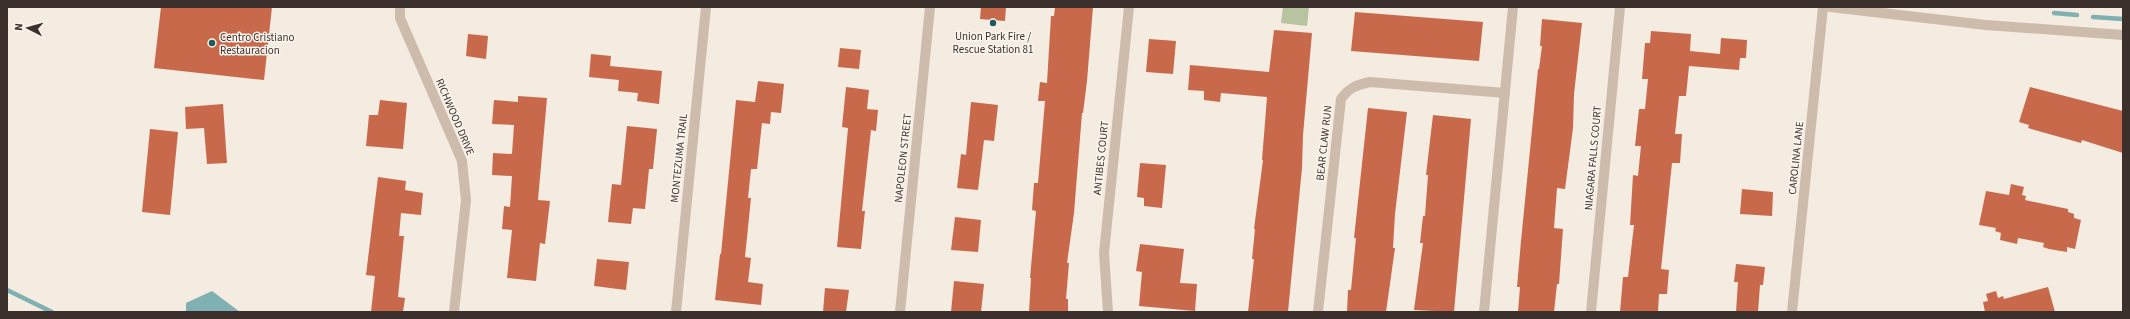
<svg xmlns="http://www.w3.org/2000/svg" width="2130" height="319" font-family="'Source Sans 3',sans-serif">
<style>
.green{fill:#b8c4a0}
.water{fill:#7fb0b2}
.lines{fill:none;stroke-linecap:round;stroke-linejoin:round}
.stream{stroke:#7fb0b2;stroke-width:4.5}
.building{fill:#c8694b}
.minor{stroke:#cdbbac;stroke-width:10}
.poi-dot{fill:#1f5a5e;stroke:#fbf5ee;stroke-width:1.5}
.labels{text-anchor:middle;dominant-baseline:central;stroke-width:3;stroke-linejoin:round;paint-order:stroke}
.poi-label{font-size:11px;fill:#3b302b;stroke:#fbf5ee}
.street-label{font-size:11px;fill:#3b302b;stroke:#fbf5ee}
</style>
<rect width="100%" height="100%" fill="#f4ebe1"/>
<!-- green -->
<polygon class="green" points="1283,7 1309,7 1307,26 1281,23"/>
<!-- water -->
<polygon class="water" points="212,291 240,312 186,312 186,303"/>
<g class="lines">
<!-- stream -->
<g class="stream">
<polyline points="2054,13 2077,15"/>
<polyline points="2093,17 2123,19"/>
<polyline points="7,290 52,312"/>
</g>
</g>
<!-- building -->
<g class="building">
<polygon points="161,7 272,7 264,80 154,68"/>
<polygon points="981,7 1006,7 1005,21 980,19"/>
<polygon points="1055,7 1093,7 1087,81 1083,113 1082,113 1074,213 1067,263 1069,263 1066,299 1068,299 1068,312 1029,312 1031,278 1030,278 1036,211 1032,210 1034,183 1038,183 1045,101 1038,101 1040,82 1047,83 1051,16 1054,16"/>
<polygon points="1355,12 1483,22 1479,61 1351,51"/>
<polygon points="1542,19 1582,23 1574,94 1573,128 1565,189 1557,188 1554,228 1563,229 1559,284 1557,284 1554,312 1518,312 1520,287 1517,287 1521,241 1538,69 1539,69 1542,46 1540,46"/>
<polygon points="1274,30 1312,33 1303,135 1302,168 1288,312 1248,312 1254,259 1252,259 1255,229 1254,229 1263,160 1262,160 1267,97 1221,93 1220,102 1204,100 1204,91 1188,90 1190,65 1269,72"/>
<polygon points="1651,31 1691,34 1690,51 1720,54 1721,38 1747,40 1746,58 1740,58 1739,70 1689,66 1686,96 1679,96 1675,134 1682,134 1680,163 1672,163 1661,269 1669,270 1667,294 1659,294 1658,312 1620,312 1623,277 1628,277 1634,225 1630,225 1633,175 1638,176 1641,146 1635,146 1639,109 1645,109 1648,79 1642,79 1645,43 1650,43"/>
<polygon points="468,34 488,36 486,59 466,56"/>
<polygon points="1149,39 1176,41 1173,74 1146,72"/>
<polygon points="840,48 861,50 859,69 838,67"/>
<polygon points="591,54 611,56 610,66 662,71 659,104 637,101 638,93 618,91 619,80 589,77"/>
<polygon points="758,81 784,84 781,113 771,112 770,124 762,123 757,169 751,169 748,198 751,198 745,257 751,258 748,282 763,284 761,305 715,300 720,254 721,254 736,100 755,102"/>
<polygon points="846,87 869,90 867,109 878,110 876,131 871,130 862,211 865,211 861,249 837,247 848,128 842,127"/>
<polygon points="2030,87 2123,111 2123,153 2082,140 2081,143 2028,128 2029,125 2019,122"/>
<polygon points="518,96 547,98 538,200 550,201 545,244 540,243 536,281 507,278 512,230 502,229 504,206 510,207 512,176 492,175 493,153 512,154 514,125 492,124 494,100 518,102"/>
<polygon points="380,100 407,103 403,149 366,146 369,115 378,115"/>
<polygon points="971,102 998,105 994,141 984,140 978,190 957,188 961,154 966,155"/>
<polygon points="223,104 227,163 207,164 204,128 186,129 185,107"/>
<polygon points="1368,108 1407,112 1395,214 1393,248 1395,248 1386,312 1347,312 1348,290 1351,290 1356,238 1354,238"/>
<polygon points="1433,115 1471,119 1454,312 1414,310 1423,243 1420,243 1423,216 1425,216 1428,175 1426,175"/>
<polygon points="627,126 657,129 653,169 649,169 645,209 633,208 631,224 608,222 612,184 621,185"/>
<polygon points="150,129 178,132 170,215 142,212"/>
<polygon points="1140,163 1166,165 1162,208 1144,206 1144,198 1137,197"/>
<polygon points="378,177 406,181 405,190 423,193 421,215 401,213 399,236 404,236 398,297 405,298 403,312 371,312 375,276 366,275"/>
<polygon points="2011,184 2024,187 2022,195 2026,196 2025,200 2068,209 2068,212 2074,214 2074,218 2081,220 2075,249 2067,247 2067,252 2049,249 2043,247 2044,243 2018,238 2017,244 2000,240 2001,233 1995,231 1996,228 1979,225 1986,191 2009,195"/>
<polygon points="1742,189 1773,192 1772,216 1740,214"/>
<polygon points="955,217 981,220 978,252 951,250"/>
<polygon points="1140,244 1184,249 1180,283 1197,284 1195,311 1139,306 1142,272 1136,271"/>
<polygon points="597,259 629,262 626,290 594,286"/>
<polygon points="1736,264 1765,267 1763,285 1760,285 1758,312 1736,312 1738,282 1734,282"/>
<polygon points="954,281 984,284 981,312 951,312"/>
<polygon points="2048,287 2055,312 1985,312 1983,302 1988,301 1986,294 1996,291 1998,298 2003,296 2004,299"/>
<polygon points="825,288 849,290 846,312 823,312"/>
</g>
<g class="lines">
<!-- minor -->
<g class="minor">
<polyline points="400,7 400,18 462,161 466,200 454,312"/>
<polyline points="1830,7 1986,25 2123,35"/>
<polyline points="676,312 706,7"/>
<polyline points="900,312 930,7"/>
<polyline points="1108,312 1104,253 1129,7"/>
<path d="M 1318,312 L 1341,99 C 1349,88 1356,85 1370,82 L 1505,93"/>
<polyline points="1484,312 1513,7"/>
<polyline points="1591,312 1620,7"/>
<polyline points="1792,312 1823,7"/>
</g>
</g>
<!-- markers -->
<g class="poi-dot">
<circle cx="993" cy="23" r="4"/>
<circle cx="212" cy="43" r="4"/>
</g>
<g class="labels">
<!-- poi labels -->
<g class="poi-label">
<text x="993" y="36">Union Park Fire /<tspan x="993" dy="13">Rescue Station 81</tspan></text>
<text x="220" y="37" text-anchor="start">Centro Cristiano<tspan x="220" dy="13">Restauracion</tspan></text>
</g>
<!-- street labels -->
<g class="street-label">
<text transform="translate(455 117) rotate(67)">RICHWOOD DRIVE</text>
<text transform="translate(1324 143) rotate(-84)">BEAR CLAW RUN</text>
<text transform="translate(679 158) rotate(-84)">MONTEZUMA TRAIL</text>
<text transform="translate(903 158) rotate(-84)">NAPOLEON STREET</text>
<text transform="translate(1101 158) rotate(-84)">ANTIBES COURT</text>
<text transform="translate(1593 158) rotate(-85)">NIAGARA FALLS COURT</text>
<text transform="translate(1796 158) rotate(-84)">CAROLINA LANE</text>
</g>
</g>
<!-- border -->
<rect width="2130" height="319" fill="none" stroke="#3b302b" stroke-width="16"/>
<!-- north arrow -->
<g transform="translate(28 28) rotate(276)" stroke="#fbf5ee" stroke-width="3" paint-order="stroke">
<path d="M0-3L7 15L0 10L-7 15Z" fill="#3b302b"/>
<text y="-6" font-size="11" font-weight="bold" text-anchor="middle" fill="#3b302b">N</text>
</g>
</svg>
